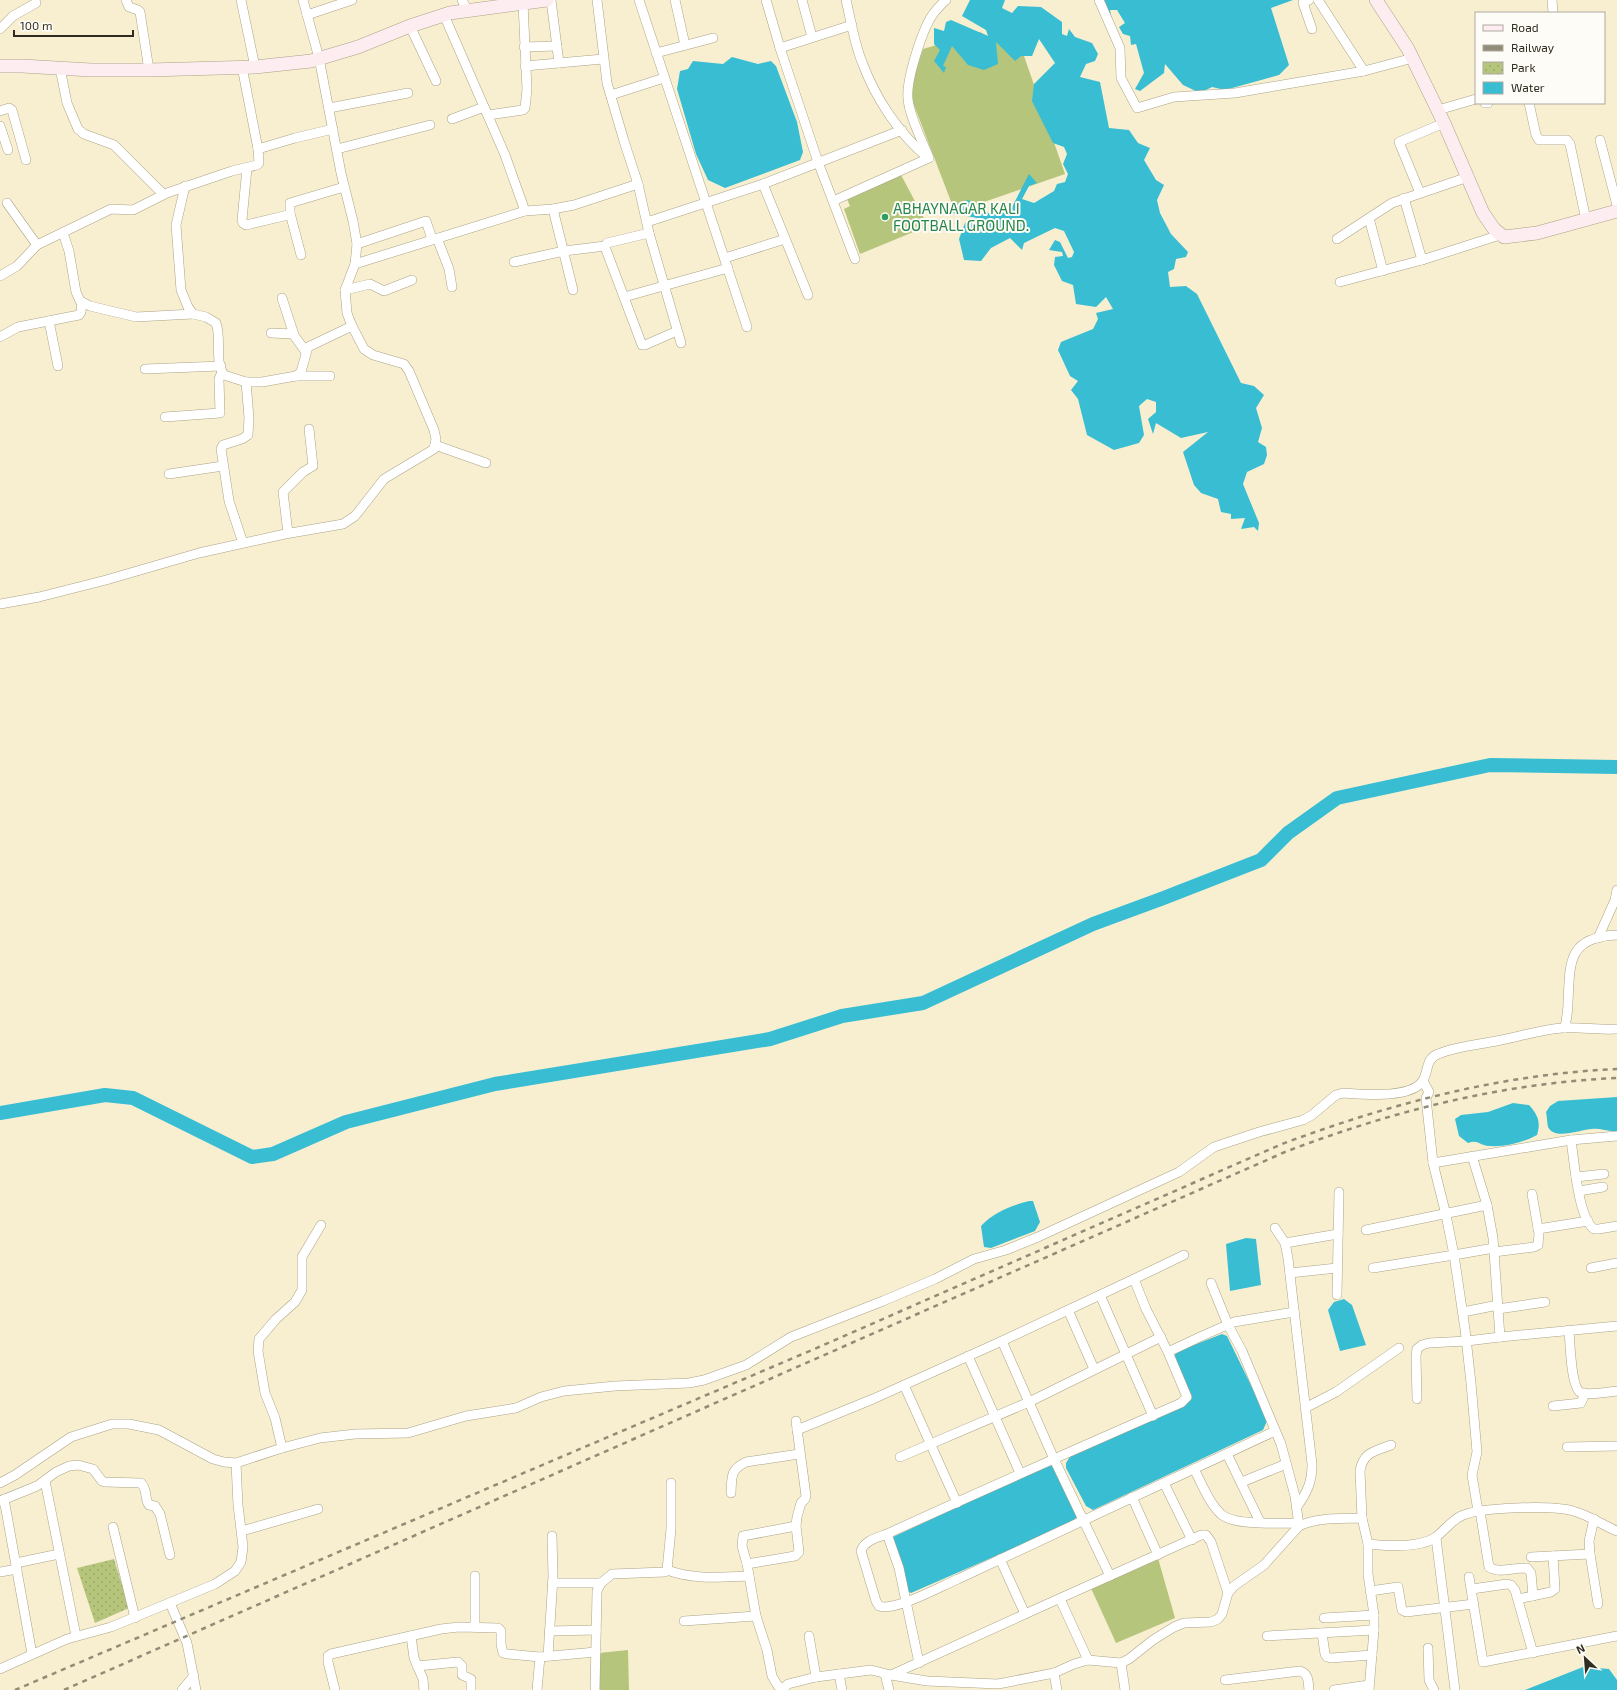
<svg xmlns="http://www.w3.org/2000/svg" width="1617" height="1690" font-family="'Exo 2',sans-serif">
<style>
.park{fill:url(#park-dots)}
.pitch{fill:#b5c57c}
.water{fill:#38bdd3}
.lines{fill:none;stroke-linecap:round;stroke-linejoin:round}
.river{stroke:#38bdd3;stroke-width:14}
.street-casing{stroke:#aba386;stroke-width:10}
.secondary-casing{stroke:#aba386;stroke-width:14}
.street{stroke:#fff;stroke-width:9}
.secondary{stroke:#fdecf0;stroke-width:13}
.rail{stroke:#928c77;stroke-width:2.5;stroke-dasharray:5 5;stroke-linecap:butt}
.leisure-dot{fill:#2e9e5b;stroke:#fefcf6;stroke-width:1.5}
.labels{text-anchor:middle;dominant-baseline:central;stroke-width:4;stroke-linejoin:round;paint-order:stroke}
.leisure-label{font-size:15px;fill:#27864d;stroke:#fefcf6;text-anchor:start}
</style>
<defs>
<pattern id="park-dots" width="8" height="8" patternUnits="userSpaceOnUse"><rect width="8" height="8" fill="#b5c57c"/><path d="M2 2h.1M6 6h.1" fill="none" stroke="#9ca96b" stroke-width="1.8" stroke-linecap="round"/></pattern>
</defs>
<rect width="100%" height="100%" fill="#f8efd1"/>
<!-- park -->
<polygon class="park" points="114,1559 129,1608 95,1623 77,1568"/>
<!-- pitch -->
<g class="pitch">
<polygon points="980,32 1024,56 1065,174 955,212 909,92 923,49"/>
<polygon points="900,173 928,226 860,254 844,209 850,206 847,199"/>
<polygon points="1158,1558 1175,1618 1116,1643 1090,1586"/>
<polygon points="628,1650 629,1690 599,1690 599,1653"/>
</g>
<!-- water -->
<g class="water">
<polygon points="970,0 1005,0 1002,8 1012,13 1018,6 1041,7 1062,22 1062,34 1067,36 1069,29 1075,37 1092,43 1098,54 1095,61 1086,64 1080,77 1100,82 1109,128 1129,130 1138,143 1150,148 1144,160 1156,180 1164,185 1157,200 1160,213 1171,234 1188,252 1186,257 1176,259 1174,269 1168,272 1170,287 1186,286 1197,294 1241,383 1254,386 1264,395 1256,408 1262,428 1258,442 1266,447 1267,455 1264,464 1247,472 1243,484 1259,523 1258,531 1254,527 1241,529 1245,518 1231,519 1231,514 1221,512 1218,499 1201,493 1194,485 1183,452 1208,432 1181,438 1156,423 1153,434 1148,419 1156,412 1156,402 1147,399 1139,406 1144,435 1139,443 1114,450 1087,435 1078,399 1071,390 1078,381 1070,376 1058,350 1061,342 1093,329 1098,319 1096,313 1113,309 1106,297 1096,307 1076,304 1073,285 1062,281 1054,265 1055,257 1063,256 1062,252 1049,250 1055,240 1060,242 1068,258 1072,257 1074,252 1064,231 1055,228 1024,243 1022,250 1010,238 991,248 981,261 964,260 959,239 965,223 977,218 952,213 953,205 968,200 978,207 981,203 988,213 999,215 1011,209 1029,174 1037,183 1029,186 1022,199 1034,203 1054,191 1057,184 1065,182 1068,174 1063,164 1067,154 1064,147 1053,143 1032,101 1034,84 1055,63 1039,39 1032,56 1021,56 1015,61 996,42 998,64 984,70 968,65 952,46 943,66 946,67 944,73 934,61 940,50 934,44 934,28 944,31 946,22 951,20 988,36 986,30 962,16"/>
<polygon points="1095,0 1293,0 1271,8 1289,65 1279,75 1225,90 1212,87 1200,93 1183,85 1165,64 1164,73 1140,91 1135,89 1144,73 1136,44 1131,45 1130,36 1123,34 1119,27 1125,23 1117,10 1110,10 1112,20"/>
<polygon points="732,57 758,64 771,61 776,66 797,122 803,152 800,160 725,188 708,180 696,154 677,89 680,71 688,69 693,61 723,64"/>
<path d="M 1617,1097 L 1617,1131 C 1608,1132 1601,1128 1592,1129 C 1581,1129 1555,1141 1548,1127 C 1547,1123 1547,1116 1546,1112 L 1550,1106 L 1558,1101 Z"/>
<path d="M 1513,1103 L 1529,1105 C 1538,1115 1541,1122 1537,1135 C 1522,1143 1506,1147 1489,1146 C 1479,1145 1478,1139 1468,1143 L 1459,1136 L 1455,1119 L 1461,1115 L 1488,1112 Z"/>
<path d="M 1029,1201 L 1033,1201 L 1040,1222 L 1035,1231 L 991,1248 L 984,1247 L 981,1226 C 994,1212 1010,1206 1029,1201 Z"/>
<polygon points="1246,1238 1256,1239 1261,1285 1230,1291 1226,1244"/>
<polygon points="1344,1299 1352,1305 1366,1345 1340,1351 1328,1310 1334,1302"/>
<polygon points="1222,1334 1227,1336 1266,1416 1267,1421 1263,1430 1093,1510 1086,1506 1066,1468 1066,1463 1071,1455 1190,1398 1173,1361 1176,1352"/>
<polygon points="1047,1465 1052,1466 1078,1516 1071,1523 911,1593 907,1591 893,1537"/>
<polygon points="1583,1667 1609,1669 1617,1680 1617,1690 1525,1690"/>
</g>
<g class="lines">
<!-- river -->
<polyline class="river" points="0,1113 105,1095 133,1098 252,1157 273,1154 346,1122 495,1084 770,1039 842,1016 923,1003 1093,924 1161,899 1261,860 1288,833 1337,798 1490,765 1617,767"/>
<!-- street casing -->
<g class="street-casing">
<g id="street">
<polyline points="126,0 129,7 138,10 140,12 149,70"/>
<polyline points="241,0 255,67"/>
<polyline points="462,0 468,11"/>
<polyline points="551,0 559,63"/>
<polyline points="597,0 607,83 624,141 638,184 649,233 681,343"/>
<polyline points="639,0 747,327"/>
<polyline points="675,0 685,45"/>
<polyline points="766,0 780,48 818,162 855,259"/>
<polyline points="802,0 812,37"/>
<path d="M 846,0 C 851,21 854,42 862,62 C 875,97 898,133 927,157"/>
<polyline points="1099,0 1120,48 1121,78 1137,108 1174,97 1235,93 1364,71 1413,58"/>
<polyline points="1309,0 1303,3 1312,29"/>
<polyline points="1318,0 1364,71"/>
<polyline points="1552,0 1553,13"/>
<polyline points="307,15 352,0"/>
<polyline points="444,15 505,155 525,211 553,209 574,205 638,184"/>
<polyline points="410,26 436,81"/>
<polyline points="0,29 13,16 36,3"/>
<polyline points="524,47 557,46"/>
<polyline points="780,48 852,25"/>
<polyline points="656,53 713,38"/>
<polyline points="525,66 603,59"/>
<polyline points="242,67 258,149"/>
<polyline points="60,68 67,103 78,129 84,134 114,145 163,194"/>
<polyline points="611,95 664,78"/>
<polyline points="1485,103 1488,103"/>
<polyline points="1529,103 1536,135 1539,140 1567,140 1570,144 1586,220"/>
<polyline points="329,108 408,93"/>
<polyline points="1438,110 1476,99"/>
<polyline points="0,111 9,108 12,110 26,160"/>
<polyline points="488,115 523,110 525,108 527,89 523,3"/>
<polyline points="452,119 484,107"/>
<polyline points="0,126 8,150"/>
<polyline points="1600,140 1617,205"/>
<polyline points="337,149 430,125"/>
<polyline points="247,168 242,220 243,223 246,225 288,215 290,213 290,203 344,187"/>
<polyline points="763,184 808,295"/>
<path d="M 185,186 L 176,225 L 181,290 L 188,307 L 193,314 L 206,317 L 216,323 C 222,339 214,361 224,375 L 246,382 L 262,382 L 296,376 L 301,372 L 308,347 L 352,326"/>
<polyline points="1420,193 1399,142 1444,123"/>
<polyline points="1404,198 1422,260"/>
<path d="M 833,201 L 929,158 C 922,140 910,118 908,99 C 906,80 922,30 933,14 C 937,9 941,4 946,0"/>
<polyline points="7,203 37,245"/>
<polyline points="553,209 573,290"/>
<polyline points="290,213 301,255"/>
<polyline points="1369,218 1383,271"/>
<polyline points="647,222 763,184 902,130"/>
<polyline points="63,233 69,251 76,292 80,301 90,306 136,317 193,314"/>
<polyline points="649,233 607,243 605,247 642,345 645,345 677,331"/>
<polyline points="437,238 449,269 452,287"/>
<polyline points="1337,239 1392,203 1468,177"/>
<polyline points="357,244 426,221 432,239"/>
<polyline points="725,258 785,239"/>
<polyline points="514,262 564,251 605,246"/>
<polyline points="355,264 525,211"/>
<polyline points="0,276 17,266 37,245 111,209 133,210 167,193 232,171 257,165 259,163 258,149 295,138 333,129"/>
<polyline points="1340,282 1422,260 1500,235"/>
<polyline points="345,290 370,284 384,291 412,280"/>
<polyline points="624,297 728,268"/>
<polyline points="282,298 294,335"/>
<polyline points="49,321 58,366"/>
<polyline points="271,333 293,334 306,352"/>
<polyline points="0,337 18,327 79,315 81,312 82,302"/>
<polyline points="145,369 221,366"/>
<polyline points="296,376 330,376"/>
<polyline points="165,417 220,413 219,379 222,372"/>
<polyline points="435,445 486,463"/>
<polyline points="169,474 223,466"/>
<polyline points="288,533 283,492 303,472 313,466 309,429"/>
<polyline points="243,543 229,501 221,449 223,445 242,439 248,435 249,418 246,382"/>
<polyline points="0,604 39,597 106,580 199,553 285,534 343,524 355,516 384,479 434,449 436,439 434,430 409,371 404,364 373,355 364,349 352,326 347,313 345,290 355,264 357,244 353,221 341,173 319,58 303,0"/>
<polyline points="1598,938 1615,900 1617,890"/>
<path d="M 1565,1028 C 1566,1020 1568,1012 1568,1003 C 1570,963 1567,937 1617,935"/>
<polyline points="1423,1081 1429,1092 1426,1098 1433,1163"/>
<path d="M 1571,1140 C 1574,1159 1578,1218 1594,1229 L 1599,1229 L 1617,1226"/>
<polyline points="1576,1177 1604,1174"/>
<polyline points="1579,1191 1603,1187"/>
<path d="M 1275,1228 L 1285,1243 L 1288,1258 L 1312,1464 C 1312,1483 1307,1492 1297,1507"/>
<polyline points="1538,1229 1588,1221"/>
<polyline points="1366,1230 1487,1205"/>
<polyline points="1285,1243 1338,1234"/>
<polyline points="1494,1252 1534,1247 1538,1245 1539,1234 1532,1194"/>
<polyline points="1373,1268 1454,1255 1446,1215 1433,1163 1571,1140 1617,1136"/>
<polyline points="1591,1268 1617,1263"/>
<polyline points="1290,1273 1337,1268"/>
<polyline points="1134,1279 1184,1255"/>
<polyline points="1211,1283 1228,1325 1242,1351 1281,1444 1295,1496 1299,1526"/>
<polyline points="1100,1295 1153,1416"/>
<polyline points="1337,1295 1339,1192"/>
<polyline points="1498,1309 1545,1302"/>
<polyline points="1068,1310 1094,1369"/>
<polyline points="1463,1312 1498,1305"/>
<path d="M 1569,1330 C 1570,1342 1571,1386 1580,1392 C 1586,1396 1609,1392 1617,1391"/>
<polyline points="1500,1337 1617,1326"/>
<polyline points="968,1356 1020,1473"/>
<polyline points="904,1385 957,1503"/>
<polyline points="1417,1399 1416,1356 1417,1349 1422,1345 1429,1343 1467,1341 1500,1337 1493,1238 1487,1205 1472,1156"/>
<polyline points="1553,1406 1581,1403 1585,1393"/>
<polyline points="1305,1408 1336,1392 1399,1348"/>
<polyline points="797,1430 873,1399 1002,1341"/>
<polyline points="1567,1447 1617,1446"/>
<polyline points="282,1448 275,1418 265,1393 258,1351 259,1339 276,1319 295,1302 302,1290 302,1257 321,1225"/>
<polyline points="1227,1454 1260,1522"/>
<polyline points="900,1457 1029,1402 1161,1337"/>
<path d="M 1194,1469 C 1202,1484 1209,1503 1221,1514 C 1233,1526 1281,1523 1299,1523"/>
<polyline points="45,1481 76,1636"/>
<polyline points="1242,1482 1286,1464"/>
<path d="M 0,1483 L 15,1475 L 71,1437 L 112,1424 L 129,1424 L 159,1430 L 213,1459 L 224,1462 L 236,1463 L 282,1448 L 320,1438 L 355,1434 L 408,1433 L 466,1416 L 516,1408 L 541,1397 L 564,1391 L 615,1386 L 689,1383 L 704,1380 L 746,1365 L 791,1337 L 883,1301 L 935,1279 L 974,1259 L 1006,1250 L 1038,1237 L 1179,1172 L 1214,1147 L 1259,1132 L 1303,1120 L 1312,1115 L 1336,1095 L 1343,1093 C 1363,1094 1408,1099 1422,1082 C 1429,1072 1425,1059 1438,1054 C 1455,1047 1474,1045 1491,1042 C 1515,1038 1538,1030 1562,1028 C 1580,1027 1599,1030 1617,1029"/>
<polyline points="1164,1483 1192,1540"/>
<path d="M 731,1493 C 732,1476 730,1470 746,1462 L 799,1454"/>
<polyline points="1132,1497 1158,1555"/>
<polyline points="4,1499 32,1654"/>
<path d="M 0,1501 L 37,1486 L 56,1472 L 69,1466 L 78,1465 L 93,1469 L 102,1481 L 105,1482 L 141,1483 C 148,1490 144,1498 149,1505 L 155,1506 L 160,1514 L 170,1555"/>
<polyline points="1478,1511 1472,1475 1477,1452 1471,1383 1465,1329 1454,1255 1494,1248"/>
<path d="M 1480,1511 L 1489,1567 C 1499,1574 1515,1567 1527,1568 L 1531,1573 L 1533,1596"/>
<polyline points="1594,1519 1589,1541 1590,1554 1598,1604"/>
<polyline points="113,1527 135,1618"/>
<polyline points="242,1531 318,1509"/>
<path d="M 887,1534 C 877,1538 865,1540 861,1551 L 876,1601 L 879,1606 C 895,1612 941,1586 958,1579 L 1275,1431"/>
<polyline points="1436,1538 1455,1690"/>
<path d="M 1368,1544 C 1386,1546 1421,1548 1436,1537 C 1445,1530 1451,1521 1461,1516 C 1479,1507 1553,1505 1573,1511 C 1589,1515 1602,1525 1617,1531"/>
<polyline points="1531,1557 1590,1554"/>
<polyline points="1000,1559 1025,1614"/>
<polyline points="16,1563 59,1554"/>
<polyline points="747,1564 742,1546 743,1536 796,1526"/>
<path d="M 667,1570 C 694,1580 721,1577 749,1576"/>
<polyline points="0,1572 17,1569"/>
<polyline points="1110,1576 1054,1459 1002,1341 1134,1279 1146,1309 1168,1352"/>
<polyline points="1469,1577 1483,1662 1617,1636"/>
<polyline points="552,1583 601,1583"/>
<polyline points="1472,1589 1507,1584 1511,1585 1515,1590 1533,1653"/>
<polyline points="1370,1591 1398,1587 1402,1610 1406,1612 1474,1604"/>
<polyline points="1060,1599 1088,1660"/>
<polyline points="1518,1599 1551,1592 1555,1589 1553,1556"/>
<polyline points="170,1603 187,1643 196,1690"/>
<polyline points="1324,1618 1374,1615"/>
<polyline points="684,1621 756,1616"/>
<polyline points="475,1627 475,1576"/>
<polyline points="549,1631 596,1630"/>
<polyline points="1322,1633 1325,1654 1327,1657 1331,1658 1372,1655"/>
<polyline points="411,1636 414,1658 423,1679 424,1690"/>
<polyline points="809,1636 816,1677"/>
<path d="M 1267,1636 L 1374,1630 L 1374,1615 L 1368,1574 L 1368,1544 L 1362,1518 L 1360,1471 C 1363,1452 1375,1451 1391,1445"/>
<polyline points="1428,1648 1429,1680 1434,1690"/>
<polyline points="548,1656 553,1577 552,1536"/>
<path d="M 919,1663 L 899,1568 L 887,1534 C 985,1489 1083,1446 1181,1403 L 1187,1397 L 1168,1352 L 1202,1336 L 1234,1322 L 1294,1312"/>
<polyline points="1121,1663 1125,1690"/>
<polyline points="417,1666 458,1662 462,1666 462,1675 471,1679 471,1690"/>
<polyline points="0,1669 67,1639 111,1627 215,1584 235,1571 241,1562 243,1547 238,1505 236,1463"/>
<polyline points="1054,1673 1057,1690"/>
<polyline points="839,1674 842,1690"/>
<polyline points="885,1674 889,1690"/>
<polyline points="891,1675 1025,1614 1201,1535 1206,1535 1211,1542 1228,1593"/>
<path d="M 1225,1680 L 1300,1671 C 1309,1674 1308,1681 1309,1690"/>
<polyline points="783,1688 778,1686 772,1676 767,1650 756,1616 747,1564 795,1556 799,1552 796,1526 797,1517 801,1503 805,1499 806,1496 796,1421"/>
<polyline points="182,1690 194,1676"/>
<polyline points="335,1690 328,1662 328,1656 331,1654 441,1629 459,1627 498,1628 501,1631 501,1644 503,1653 507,1654 540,1657 596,1652"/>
<polyline points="537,1690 540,1657"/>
<polyline points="595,1690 597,1591 601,1583 612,1574 665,1572 667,1570 671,1529 671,1483"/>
<path d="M 782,1690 L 788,1684 L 816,1677 L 871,1670 L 891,1675 L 927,1681 L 998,1684 L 1054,1673 L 1074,1664 L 1088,1660 L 1121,1663 L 1129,1659 L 1153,1640 L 1174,1627 L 1184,1623 L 1211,1622 L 1218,1619 L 1222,1614 L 1228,1593 L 1234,1586 L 1264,1565 L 1299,1526 C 1318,1517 1342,1519 1362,1518"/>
<polyline points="1334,1690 1369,1685"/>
<polyline points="1369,1690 1374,1630"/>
</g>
</g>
<!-- secondary casing -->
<g class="secondary-casing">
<g id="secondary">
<polyline points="1376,0 1408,49 1444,123 1483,213 1494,229 1504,237 1537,233 1617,211"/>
<polyline points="0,66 22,66 91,70 149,70 255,67 311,61 358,47 410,26 450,13 547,0"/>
</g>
</g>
<!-- street -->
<use href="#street" class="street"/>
<!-- secondary -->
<use href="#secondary" class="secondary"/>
<!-- rail -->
<g class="rail">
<path d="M 15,1690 L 819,1347 L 1282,1144 C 1389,1104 1502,1074 1617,1069"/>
<path d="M 64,1690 L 1285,1152 C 1392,1111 1503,1083 1617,1078"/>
</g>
</g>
<!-- markers -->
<circle class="leisure-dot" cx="885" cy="217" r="4"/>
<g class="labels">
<!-- leisure labels -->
<g class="leisure-label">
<text x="893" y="208">ABHAYNAGAR KALI<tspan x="893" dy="17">FOOTBALL GROUND.</tspan></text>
</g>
</g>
<!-- legend -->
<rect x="1475" y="12" width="130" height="92" fill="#fefcf6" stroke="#aca9a1"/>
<rect x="1483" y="25" width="20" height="6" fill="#fdecf0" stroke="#aca9a1"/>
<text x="1511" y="32" font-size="12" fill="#302c21">Road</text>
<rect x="1483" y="45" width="20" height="6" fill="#928c77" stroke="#aca9a1"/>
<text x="1511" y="52" font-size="12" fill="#302c21">Railway</text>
<rect x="1483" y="62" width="20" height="12" fill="url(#park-dots)" stroke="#aca9a1"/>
<text x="1511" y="72" font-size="12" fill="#302c21">Park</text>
<rect x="1483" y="82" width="20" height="12" fill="#38bdd3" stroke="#aca9a1"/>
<text x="1511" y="92" font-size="12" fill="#302c21">Water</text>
<!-- north arrow -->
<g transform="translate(1585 1658) rotate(334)" stroke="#fefcf6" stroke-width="3" paint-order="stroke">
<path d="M0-3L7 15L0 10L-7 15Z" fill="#302c21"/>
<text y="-6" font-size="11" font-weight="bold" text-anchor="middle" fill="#302c21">N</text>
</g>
<!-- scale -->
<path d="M14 30v6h119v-6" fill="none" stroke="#302c21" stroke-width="2"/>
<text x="20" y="30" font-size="12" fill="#302c21" stroke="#fefcf6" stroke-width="3" paint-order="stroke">100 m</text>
</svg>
